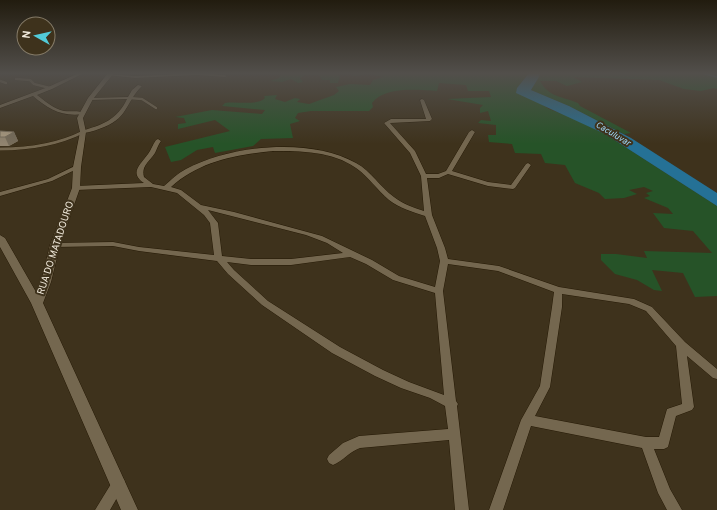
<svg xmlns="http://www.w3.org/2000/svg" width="717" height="510" font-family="Overpass,sans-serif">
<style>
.green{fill:#265328}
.water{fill:#257196}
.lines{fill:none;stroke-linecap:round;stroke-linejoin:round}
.stream{stroke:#257196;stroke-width:1.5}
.service-far1-casing{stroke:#251905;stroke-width:3}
.service-casing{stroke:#251905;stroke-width:3.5}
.minor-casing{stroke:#251905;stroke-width:1}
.tertiary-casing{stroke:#251905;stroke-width:1}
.service-far1{stroke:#74674f;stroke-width:2.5}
.service{stroke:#74674f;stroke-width:3}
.minor{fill:#74674f;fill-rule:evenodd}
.tertiary{fill:#74674f;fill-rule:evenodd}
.wall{fill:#91846f}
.shaded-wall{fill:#766c5a}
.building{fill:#a99a81;stroke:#766c5a}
.labels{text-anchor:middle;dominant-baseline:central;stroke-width:4;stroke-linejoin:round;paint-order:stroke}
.far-water-label{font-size:9px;font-style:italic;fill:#a0d8f9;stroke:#3e321c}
.street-label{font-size:10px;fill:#f0e9db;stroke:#3e321c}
</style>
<rect width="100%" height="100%" fill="#3e321c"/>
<!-- green -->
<g class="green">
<polygon points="277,73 337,73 340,76 338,83 330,83 330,80 322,80 319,75 305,75 300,78 303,82 298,83 291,79 282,82 270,81 279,78 281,74"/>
<path d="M 355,73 L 529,73 L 517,88 L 549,109 L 573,118 L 605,134 L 717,206 L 717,296 L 695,297 L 683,273 L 652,270 L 662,291 L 654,290 L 637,280 L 615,274 L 601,260 L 601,254 L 616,254 L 647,258 L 644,251 L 712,253 L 693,231 L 664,228 L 653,213 L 673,214 L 668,208 L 644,198 L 650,196 L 646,193 L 653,191 L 644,187 L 629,190 L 637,194 L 624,198 L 605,199 L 599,193 L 575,183 L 565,165 L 545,163 L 541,154 L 515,153 L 512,144 L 489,142 L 488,135 L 496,135 L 496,125 L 478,123 L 481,120 L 491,121 L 488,111 L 480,113 L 480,108 L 483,105 L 447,99 L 491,97 L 489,91 L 468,91 L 466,85 L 439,83 L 437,91 C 419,90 385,86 372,103 L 373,107 L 369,111 L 311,111 L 298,113 L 295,118 L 300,121 L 290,124 L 293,138 L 261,139 L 253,146 L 215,153 L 213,147 L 197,150 L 181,160 L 171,162 L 165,147 L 230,131 L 215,120 L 178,129 L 178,124 L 186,123 L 184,118 L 175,117 L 212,110 L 262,114 L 265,110 L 222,106 L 225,103 C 236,101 258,106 265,98 L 264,96 L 277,95 L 275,99 L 285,102 L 295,98 L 300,99 L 297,102 L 309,104 L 334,95 L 339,91 L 336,87 L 350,84 L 370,85 L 373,80 L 383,77 L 371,74 L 351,76 Z"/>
<path d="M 540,73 L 717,73 L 717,89 L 714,88 L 701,91 L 684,89 L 659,80 L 573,77 L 582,82 L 567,86 L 556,81 L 540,81 C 548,97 564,97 578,103 L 580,106 L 631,133 L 624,134 L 569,106 L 531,90 L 539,77 Z"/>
</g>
<!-- water -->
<polygon class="water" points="529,73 540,73 539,77 531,90 569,106 631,138 717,193 717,206 605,134 516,93 517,88"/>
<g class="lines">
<!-- stream -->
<polyline class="stream" points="702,73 717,77"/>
<!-- service-far1 casing -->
<g class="service-far1-casing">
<g id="service-far1">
<polyline points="16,79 30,80 34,84 50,88"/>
<polyline points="0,81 6,83"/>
<polyline points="129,98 142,99 156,108"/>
</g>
</g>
<!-- service casing -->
<g class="service-casing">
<path id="service" d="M 0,149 C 29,149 57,145 83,132"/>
</g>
<!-- minor casing -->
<g class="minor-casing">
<g id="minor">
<path d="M 79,73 L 84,73 L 52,89 L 37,95 C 45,101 54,109 64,111 C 71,112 78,110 83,113 L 83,114 C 62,117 48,109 33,96 L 0,108 L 0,105 L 48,87 Z"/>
<polygon points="199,73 225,75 227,76 225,77 197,75 135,78 107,75 109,74 135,76"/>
<path d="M 138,85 L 142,86 C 124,104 129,119 99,129 C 94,131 87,133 81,133 L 81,131 C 102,125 117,120 127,99 L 90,100 L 88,99 L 88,98 L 128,97 L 132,90 Z"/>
<path d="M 422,99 L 424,100 L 432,119 L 430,121 L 390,123 L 415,151 L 426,174 L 438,174 L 446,171 L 469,132 L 472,130 L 475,132 L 452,171 L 488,182 L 511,185 L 526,164 L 528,163 L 531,165 L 515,188 L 513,189 L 488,186 L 448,174 L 439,178 L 427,178 L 432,215 L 445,248 L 448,259 L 499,266 L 559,287 L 634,299 L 652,307 L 685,342 L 717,369 L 717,379 L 713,378 L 687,356 L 694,407 L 692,410 L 676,416 L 668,447 L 664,449 L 654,449 L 670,489 L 682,510 L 667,510 L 658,493 L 642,448 L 531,426 L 503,510 L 489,510 L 521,420 L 540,386 L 552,307 L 554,292 L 498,271 L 448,264 L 443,291 L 456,401 L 458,404 L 457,406 L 469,510 L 455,510 L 449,440 L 360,448 C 349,452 343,461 333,465 L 329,463 L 327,459 L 329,455 L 343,443 L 359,436 L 448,429 L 445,406 L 430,398 L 401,388 L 375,376 L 332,353 L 262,305 L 228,274 L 217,261 L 139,251 L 113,246 L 55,247 L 51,245 L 55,243 L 113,242 L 139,247 L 214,255 L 210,223 L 204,215 L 177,193 L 151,187 L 76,190 L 73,188 L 76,186 L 144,183 C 129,173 140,165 148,154 C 151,150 153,144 156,140 L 158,139 L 161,141 C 158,145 157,149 155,153 C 149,162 141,166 144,177 L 153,184 L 164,186 C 171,180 178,173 186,169 C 232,145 310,137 356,163 C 371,171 380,187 394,197 C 403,204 414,208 424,211 L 421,176 L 410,153 L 384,123 L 391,119 L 426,119 L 420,100 ZM 273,151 C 301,151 332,151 356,168 C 369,177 377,190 389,200 C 399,208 413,212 425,216 L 437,248 L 440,261 L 435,287 L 399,276 L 372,260 L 322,236 L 234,212 L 201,205 L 181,190 L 171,187 C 200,161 235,155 273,151 ZM 208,210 L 306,235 L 327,243 L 343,253 L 291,259 L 251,259 L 222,256 L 218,223 ZM 350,257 L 366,264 L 393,280 L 435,293 L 444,395 L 409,382 L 383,370 L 340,347 L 268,301 L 234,270 L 227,262 L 251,265 L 291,265 ZM 562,294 L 629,304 L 646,311 L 676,346 L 682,404 L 667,409 L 659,437 L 646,437 L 535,416 L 550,387 L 562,307 Z"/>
<polygon points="77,165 79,166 79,168 52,181 0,196 0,192 48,179"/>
<polygon points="119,478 124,479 125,484 110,510 95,510 114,479"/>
</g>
</g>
<!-- tertiary casing -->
<g class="tertiary-casing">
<polygon id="tertiary" points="108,73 114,73 93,99 83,118 86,132 81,167 80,188 60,245 51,282 43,303 138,510 121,510 31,303 0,247 0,235 5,238 36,292 41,282 50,245 72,188 73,167 80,132 77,118 88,98"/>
</g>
<!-- service-far1 -->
<use href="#service-far1" class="service-far1"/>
<!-- service -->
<use href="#service" class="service"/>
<!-- minor -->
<use href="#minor" class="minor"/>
<!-- tertiary -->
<use href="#tertiary" class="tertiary"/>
</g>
<!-- wall -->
<polygon class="wall" points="0,131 14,132 18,141 9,146 0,146"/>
<!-- shaded-wall -->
<polygon class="shaded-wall" points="14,132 18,141 9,146 5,137"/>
<!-- building -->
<polygon class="building" points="0,131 14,132 5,137 0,137"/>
<!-- sky -->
<linearGradient id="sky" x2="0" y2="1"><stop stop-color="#221c0f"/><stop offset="0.51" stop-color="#524f4b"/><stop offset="1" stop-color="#524f4b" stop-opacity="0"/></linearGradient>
<rect width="717" height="144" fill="url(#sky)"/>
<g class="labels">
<!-- far-water labels -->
<g class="far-water-label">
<text transform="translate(613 134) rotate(31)">Caculuvar</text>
</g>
<!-- street labels -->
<g class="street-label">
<text transform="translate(56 248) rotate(-72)">RUA DO MATADOURO</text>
</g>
</g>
<!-- north arrow -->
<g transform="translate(36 36) rotate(278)"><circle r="19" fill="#3e321c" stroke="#857b68"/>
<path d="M0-3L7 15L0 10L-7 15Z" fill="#52cbd8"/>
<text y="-6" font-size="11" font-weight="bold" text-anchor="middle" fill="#f0e9db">N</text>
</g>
</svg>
